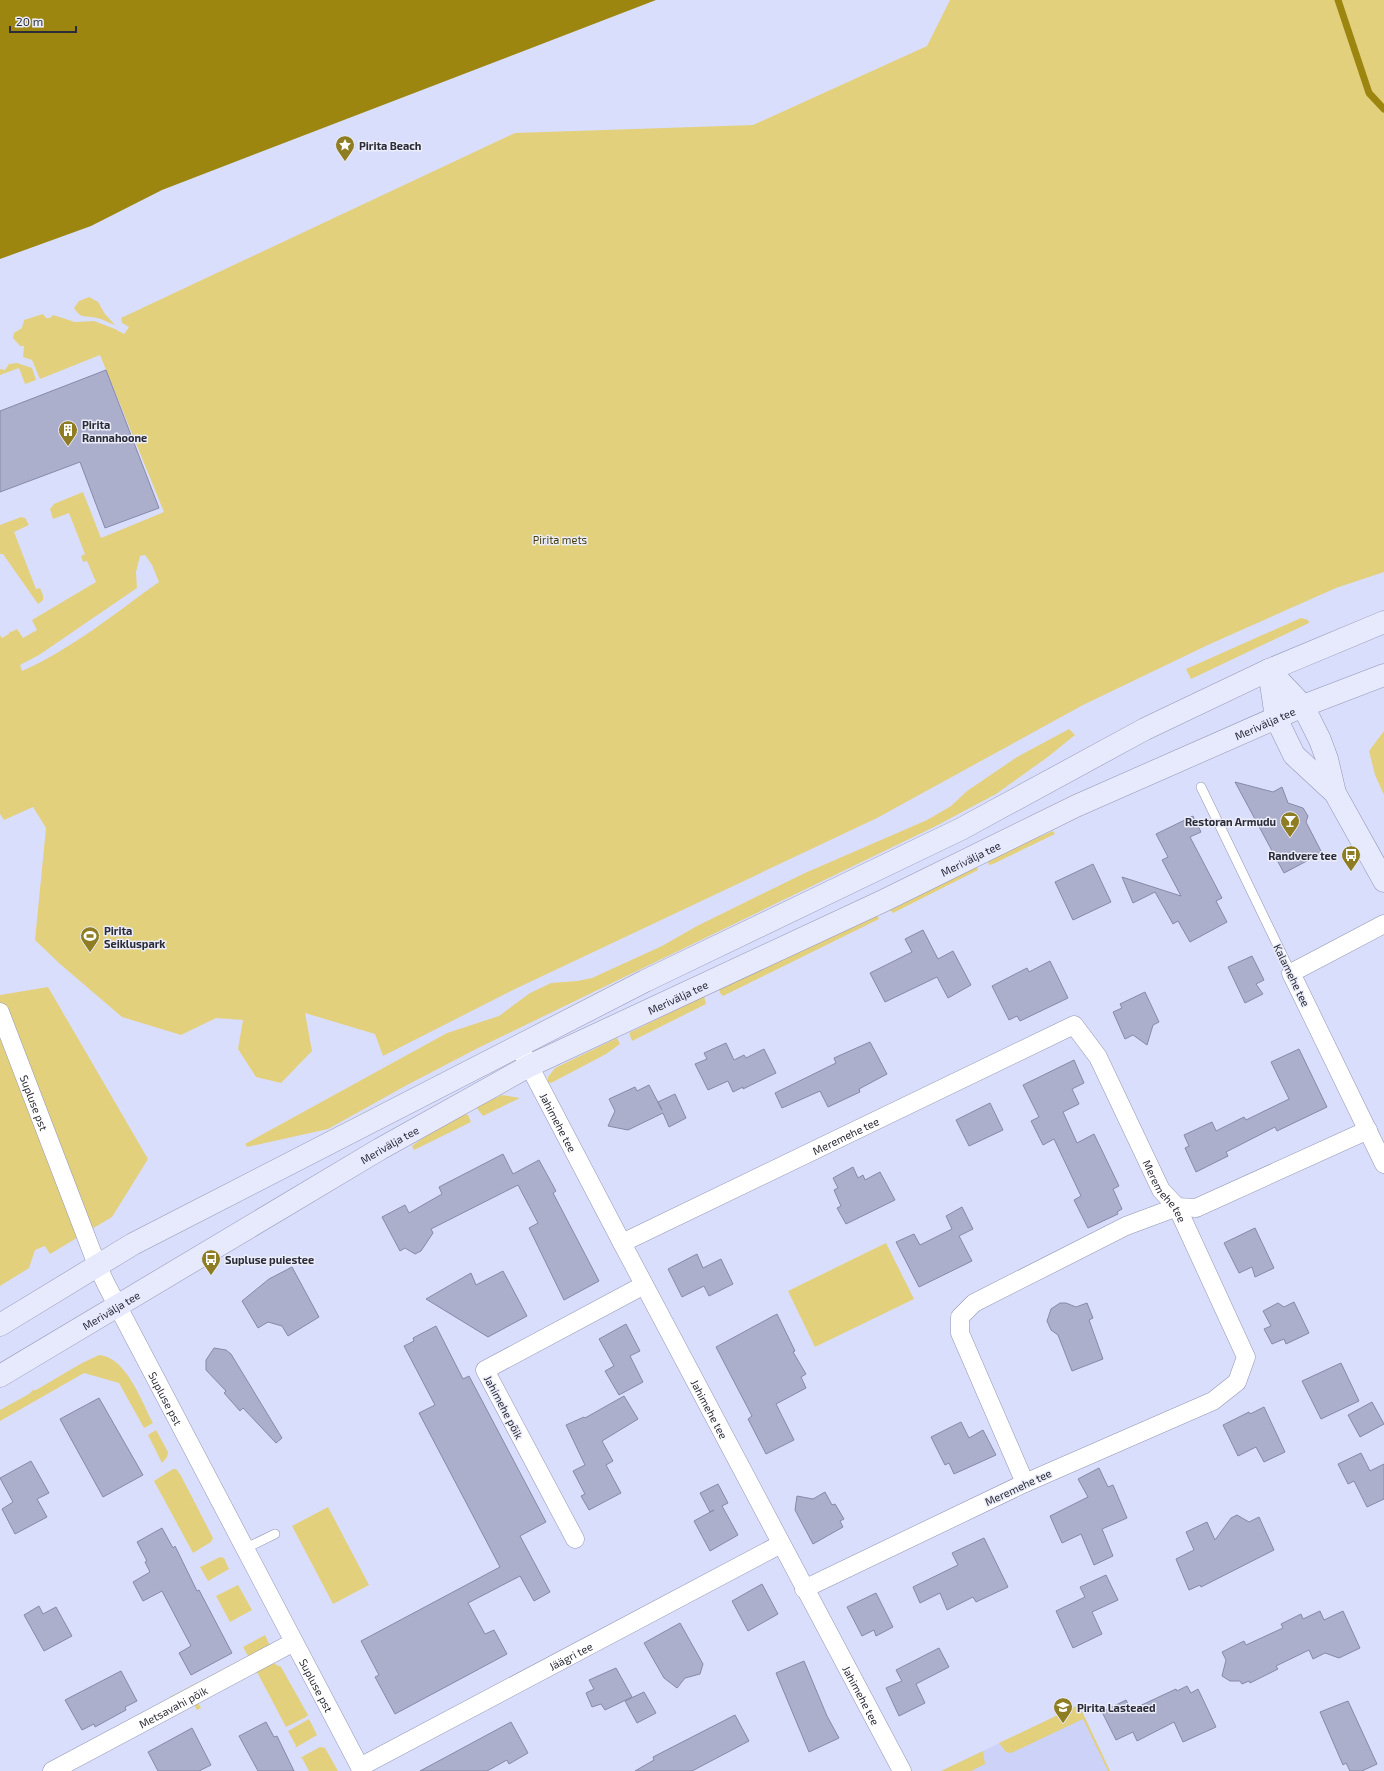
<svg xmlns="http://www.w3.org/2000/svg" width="1384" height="1771" font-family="'Exo 2',sans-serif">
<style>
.built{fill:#cdd2f8}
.green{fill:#e3d07d;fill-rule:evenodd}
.water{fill:#9c860f}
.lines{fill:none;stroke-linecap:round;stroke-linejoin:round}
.stream{stroke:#9c860f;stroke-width:7}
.building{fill:#abafcc;stroke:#868aa7}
.lane-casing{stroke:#9296b3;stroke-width:10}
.street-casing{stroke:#9296b3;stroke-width:19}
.secondary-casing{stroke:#9296b3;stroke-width:23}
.lane{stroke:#fff;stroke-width:9}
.street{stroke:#fff;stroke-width:18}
.secondary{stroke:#e7e9fd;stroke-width:22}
.labels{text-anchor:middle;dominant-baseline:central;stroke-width:3;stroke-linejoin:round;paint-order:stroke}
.poi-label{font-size:11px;font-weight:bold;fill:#2b2c38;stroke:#ebedf9;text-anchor:start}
.park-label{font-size:11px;fill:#453b10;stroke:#ebedf9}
.street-label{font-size:11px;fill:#2b2c38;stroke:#ebedf9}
</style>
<rect width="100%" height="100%" fill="#dadefd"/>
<!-- built -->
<polygon class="built" points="1079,1705 1110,1771 941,1771"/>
<!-- green -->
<g class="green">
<path d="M 950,0 L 1384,0 L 1384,572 L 1336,588 L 1210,644 L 1083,705 L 877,818 L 515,989 L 383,1056 L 375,1034 L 305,1013 L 312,1051 L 281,1083 L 256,1077 L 238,1049 L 243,1020 L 216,1018 L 181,1035 L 122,1017 L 60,964 L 35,940 L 46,828 L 33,807 L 4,820 L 0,814 L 0,635 L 2,638 L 9,634 L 10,631 L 11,632 L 17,629 L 23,638 L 37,630 L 32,620 L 96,582 L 87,561 L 83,562 L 81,556 L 85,554 L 69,513 L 53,519 L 50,509 L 54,504 L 83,492 L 101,538 L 164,512 L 100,355 L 40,379 L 32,360 L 23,357 L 24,346 L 20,346 L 13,338 L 14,333 L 22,328 L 24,320 L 43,314 L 46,318 L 50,318 L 53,315 L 75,322 L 94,321 L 115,329 L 124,334 L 129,327 L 122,323 L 121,318 L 515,133 L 753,125 L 927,46 ZM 145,555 L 152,565 L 159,582 C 115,613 72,649 22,671 L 20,665 L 39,655 L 137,588 L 136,572 L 140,556 Z"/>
<path d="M 89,297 L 98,302 L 105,314 L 115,325 C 109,323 103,319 97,318 C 84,315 82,320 74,308 L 79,301 Z"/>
<polygon points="17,363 32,368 36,380 25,384 19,368 0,375 0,369 5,370 9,364"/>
<polygon points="21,517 25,518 29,525 14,532 36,589 40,588 43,595 43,600 38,604 3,554 0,554 0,525"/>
<polygon points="1301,618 1308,620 1309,623 1191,679 1186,669"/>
<polygon points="1069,729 1075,735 1049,756 996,794 934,827 478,1048 407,1085 328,1129 247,1147 245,1144 447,1033 499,1016 530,993 551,983 577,981 592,978 662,946 697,926 805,873 927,820 951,806 967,791 1017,757"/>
<polygon points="1384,731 1384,795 1375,775 1369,751"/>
<polygon points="1053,831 1055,834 993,864 989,865 987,859"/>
<polygon points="977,865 978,870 893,913 890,910"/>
<polygon points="876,913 879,919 723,996 720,993 719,988"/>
<polygon points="48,987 148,1159 112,1217 50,1254 45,1246 35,1250 29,1268 0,1286 0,995"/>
<polygon points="704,996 706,1004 632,1041 629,1033"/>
<polygon points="617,1038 620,1044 606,1054 551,1083 548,1082 548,1077 555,1068"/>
<polygon points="502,1095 520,1098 483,1116 476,1107"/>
<polygon points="464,1114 468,1115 471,1122 414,1150 412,1146 423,1138"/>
<polygon points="886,1243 914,1299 815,1347 788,1291"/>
<path d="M 99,1355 C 126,1356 142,1403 153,1423 L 144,1428 L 119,1383 L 84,1373 L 0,1421 L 0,1410 L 29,1394 L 33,1390 L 36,1390 L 82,1363 Z"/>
<polygon points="156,1430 168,1452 167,1457 162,1463 148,1435"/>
<polygon points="173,1469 176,1469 180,1474 213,1538 211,1542 193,1553 154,1481"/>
<polygon points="328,1507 369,1585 333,1604 292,1526"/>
<polygon points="220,1557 224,1558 229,1569 208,1581 200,1567"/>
<polygon points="238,1585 252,1610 230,1622 216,1596"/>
<polygon points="265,1635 270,1646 171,1700 170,1697 248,1656 243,1647"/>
<polygon points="271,1662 281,1667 308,1715 306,1717 286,1727 257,1672 198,1703 201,1708 197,1710 193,1703"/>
<polygon points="1079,1705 1110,1771 1108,1771 1083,1719 1011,1753 1006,1752 999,1743"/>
<polygon points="309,1719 317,1735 295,1748 296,1746 288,1731"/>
<polygon points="320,1747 325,1748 338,1771 309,1771 302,1758 300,1758"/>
<polygon points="983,1751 985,1764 971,1771 941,1771"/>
</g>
<!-- water -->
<polygon class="water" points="0,0 656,0 162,190 91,226 0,259"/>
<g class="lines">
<!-- stream -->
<polyline class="stream" points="1338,0 1369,93 1384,109"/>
</g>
<!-- building -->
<g class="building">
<polygon points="106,370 159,508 105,528 80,462 0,492 0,411"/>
<polygon points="1235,782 1273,792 1282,787 1288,803 1303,808 1308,816 1306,822 1322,853 1284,873"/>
<polygon points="1193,816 1201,832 1190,837 1222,898 1216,901 1227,922 1190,942 1178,921 1173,924 1155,892 1133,903 1122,877 1181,896 1162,860 1168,857 1156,834"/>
<polygon points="1093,864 1111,902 1073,920 1055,882"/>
<polygon points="923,930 938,959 953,951 971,985 948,998 937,977 885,1002 870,973 912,952 905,939"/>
<polygon points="1252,956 1264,980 1256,984 1263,994 1245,1003 1228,967"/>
<polygon points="1050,961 1068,998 1020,1021 1017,1016 1009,1020 992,986 1027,968 1029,972"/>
<polygon points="1145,992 1159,1022 1153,1025 1147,1045 1133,1035 1125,1039 1113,1012 1122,1008 1120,1004"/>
<polygon points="870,1042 887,1074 859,1089 860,1092 828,1107 820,1091 782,1108 775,1093 836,1063 834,1058"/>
<polygon points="726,1043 734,1060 744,1055 746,1058 764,1049 776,1073 743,1089 743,1087 733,1092 728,1081 708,1090 695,1064 707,1059 704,1053"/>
<polygon points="1299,1049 1327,1107 1277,1131 1275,1127 1226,1152 1228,1156 1196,1172 1185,1148 1189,1146 1184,1135 1212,1122 1216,1131 1244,1117 1246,1120 1289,1099 1271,1062"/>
<polygon points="1074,1060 1084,1083 1072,1089 1079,1104 1063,1112 1077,1143 1094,1134 1119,1186 1113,1189 1122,1209 1117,1212 1118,1214 1088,1228 1074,1200 1081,1196 1054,1139 1043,1145 1031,1121 1039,1117 1023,1085"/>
<polygon points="649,1085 662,1110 658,1102 675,1094 686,1118 669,1127 663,1113 628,1130 608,1126 615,1111 609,1099 635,1087 637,1091"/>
<polygon points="990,1103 1003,1130 969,1146 956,1120"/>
<polygon points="503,1154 513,1174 539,1160 556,1191 553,1193 599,1281 564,1300 529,1228 538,1223 518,1185 431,1229 433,1233 421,1251 415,1254 405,1248 400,1251 382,1217 405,1205 409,1213 442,1194 439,1187"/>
<polygon points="853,1167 858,1178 863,1175 865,1180 880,1172 895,1200 846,1224 837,1208 841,1206 834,1190 838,1188 833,1178"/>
<polygon points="962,1207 973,1229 959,1236 972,1261 919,1287 896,1242 914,1234 920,1245 952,1229 946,1216"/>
<polygon points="1255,1228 1274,1268 1255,1277 1252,1267 1239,1273 1224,1243"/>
<polygon points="697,1254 703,1268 721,1259 733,1284 709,1296 704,1286 682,1297 668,1269"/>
<polygon points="292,1267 319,1317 288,1336 282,1326 268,1322 258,1328 242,1301 269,1279"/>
<polygon points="503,1271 527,1316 488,1337 426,1299 471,1273 476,1285"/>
<polygon points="1294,1302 1309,1333 1286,1344 1284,1339 1272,1344 1264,1329 1271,1326 1263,1311 1278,1303 1284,1307"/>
<polygon points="1060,1303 1066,1303 1076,1307 1087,1303 1093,1318 1089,1320 1103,1359 1072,1371 1058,1335 1051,1330 1047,1321 1051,1309"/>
<polygon points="777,1314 795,1351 793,1352 806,1374 801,1377 806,1388 776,1404 794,1440 766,1454 748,1419 752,1416 716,1347"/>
<polygon points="626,1324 640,1351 630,1356 643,1382 619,1395 605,1371 614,1366 599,1339"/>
<polygon points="436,1326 463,1379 469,1376 546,1522 520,1536 550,1592 534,1601 520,1576 468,1603 485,1634 494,1630 507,1654 395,1714 375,1677 379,1675 361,1641 500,1567 419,1413 435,1405 404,1346 414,1341 413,1338"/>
<polygon points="214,1348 226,1350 231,1354 282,1438 276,1443 243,1408 240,1411 224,1393 226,1391 206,1370 206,1360"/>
<polygon points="1341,1363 1359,1401 1321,1419 1302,1381"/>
<polygon points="624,1396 638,1419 602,1441 613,1461 606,1465 621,1493 589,1510 581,1496 585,1494 573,1471 585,1465 566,1425 584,1417 585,1418"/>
<polygon points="99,1398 143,1475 103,1497 60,1419"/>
<polygon points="1372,1402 1384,1424 1360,1437 1348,1415"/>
<polygon points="1264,1407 1285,1452 1264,1462 1256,1447 1238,1456 1223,1425 1249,1412 1250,1414"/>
<polygon points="961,1422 969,1438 983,1430 996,1455 954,1474 949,1463 945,1465 931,1437"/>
<polygon points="1361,1453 1370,1471 1384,1464 1384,1499 1367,1507 1354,1481 1348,1484 1338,1464"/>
<polygon points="31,1461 49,1493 37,1499 47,1517 15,1534 2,1509 13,1502 0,1478"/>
<polygon points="1099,1468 1108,1487 1113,1485 1127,1518 1102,1529 1113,1556 1094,1565 1081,1534 1062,1543 1050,1516 1088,1497 1078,1479"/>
<polygon points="718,1484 728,1503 722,1506 738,1535 710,1551 694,1521 714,1510 710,1512 700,1493"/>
<polygon points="825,1492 832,1505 835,1504 844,1519 840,1521 843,1527 813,1544 795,1510 797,1496 813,1499"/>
<polygon points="1237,1515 1249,1522 1259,1517 1274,1550 1201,1587 1200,1585 1189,1590 1176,1559 1194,1550 1186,1532 1207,1522 1215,1540 1231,1518"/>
<polygon points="162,1528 173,1548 175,1546 197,1591 199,1590 232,1653 191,1675 179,1653 191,1646 162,1591 143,1601 133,1582 150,1572 145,1562 147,1561 137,1542"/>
<polygon points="984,1538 1008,1587 976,1602 973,1597 947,1610 940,1593 920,1603 913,1587 958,1565 952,1553"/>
<polygon points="1106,1575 1118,1600 1092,1612 1102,1634 1073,1648 1056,1611 1085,1597 1080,1587"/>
<polygon points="762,1584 778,1614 748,1631 732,1601"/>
<polygon points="876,1593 893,1627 876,1636 874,1630 862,1636 847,1607"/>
<polygon points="39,1606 43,1614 56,1607 72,1636 44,1651 24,1615"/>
<polygon points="1320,1611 1324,1620 1343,1611 1360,1648 1339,1658 1325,1653 1313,1659 1309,1650 1276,1666 1278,1669 1250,1683 1249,1681 1242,1684 1240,1681 1230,1681 1222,1676 1226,1660 1222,1652 1244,1641 1246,1645 1283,1628 1281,1624 1301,1614 1303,1619"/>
<polygon points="680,1623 703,1664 700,1674 685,1678 677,1688 664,1678 644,1643"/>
<polygon points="939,1648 949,1667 916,1684 925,1703 899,1716 886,1688 902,1681 896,1670"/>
<polygon points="804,1661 827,1716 839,1738 809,1752 776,1673"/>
<polygon points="616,1668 632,1697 605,1710 601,1704 592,1707 586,1693 594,1689 589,1680"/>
<polygon points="121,1671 137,1701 125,1707 126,1710 95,1727 94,1724 82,1730 65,1700"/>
<polygon points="1187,1686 1191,1693 1198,1689 1216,1727 1183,1742 1174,1722 1137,1741 1133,1732 1116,1740 1102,1712 1126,1700 1131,1710 1176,1689 1177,1691"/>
<polygon points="644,1692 656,1713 637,1723 625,1701"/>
<polygon points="1348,1701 1377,1764 1362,1771 1350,1771 1346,1763 1343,1765 1320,1712"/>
<polygon points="735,1715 749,1741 692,1771 635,1771 654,1760 653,1757"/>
<polygon points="266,1722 274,1737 277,1736 294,1771 258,1771 239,1736"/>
<polygon points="511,1722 528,1753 509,1764 507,1760 487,1771 420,1771"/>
<polygon points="192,1728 211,1765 199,1771 158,1771 148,1752"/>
</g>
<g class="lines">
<!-- lane casing -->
<g class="lane-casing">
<g id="lane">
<polyline points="1201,787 1291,973"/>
<polyline points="244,1549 275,1534"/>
</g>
</g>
<!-- street casing -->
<g class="street-casing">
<g id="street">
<polyline points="1384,924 1291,973 1384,1164"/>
<path id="s1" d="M 0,1012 L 97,1265 L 106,1284 L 362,1771"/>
<path id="s2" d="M 523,1054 L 622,1243 L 902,1771"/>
<path id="s3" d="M 622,1243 L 1074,1025 L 1098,1057 L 1161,1190 L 1177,1207 L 1246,1357 L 1237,1382 L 1213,1401 L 1025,1483 L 804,1589"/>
<polyline points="1025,1483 960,1333 960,1317 974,1303 1126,1226 1177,1207 1196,1208 1368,1130"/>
<polyline points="575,1539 485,1370 644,1285"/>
<path id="s4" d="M 360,1767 L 781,1544"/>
<path id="s5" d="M 52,1771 L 294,1642"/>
</g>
</g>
<!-- secondary casing -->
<g class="secondary-casing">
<g id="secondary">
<polyline points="1269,670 1303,706 1320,740 1327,759 1335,793 1384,881"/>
<polyline points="1269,670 1276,718 1294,755 1335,793"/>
<polyline points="0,1325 133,1244 645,981 961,829 1145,729 1269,670 1384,622"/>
<path id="s6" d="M 0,1376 L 380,1149 L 529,1066 L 883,901 L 1076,806 L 1303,706 L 1384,675"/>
</g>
</g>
<!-- lane -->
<use href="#lane" class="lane"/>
<!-- street -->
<use href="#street" class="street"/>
<!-- secondary -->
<use href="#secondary" class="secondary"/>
</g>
<!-- icons -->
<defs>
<g id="sight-pin" transform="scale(1)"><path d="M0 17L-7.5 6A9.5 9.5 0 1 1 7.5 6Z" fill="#8f7d23" stroke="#ebedf9"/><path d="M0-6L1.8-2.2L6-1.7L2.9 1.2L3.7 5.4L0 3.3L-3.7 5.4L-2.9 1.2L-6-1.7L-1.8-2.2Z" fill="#fff"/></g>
<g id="building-pin" transform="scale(1)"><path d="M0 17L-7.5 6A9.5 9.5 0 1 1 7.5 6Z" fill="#8f7d23" stroke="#ebedf9"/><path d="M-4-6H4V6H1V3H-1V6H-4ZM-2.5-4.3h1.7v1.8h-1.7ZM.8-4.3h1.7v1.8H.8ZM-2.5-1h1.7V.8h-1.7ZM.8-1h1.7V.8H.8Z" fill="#fff"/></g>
<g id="bar-pin" transform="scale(1)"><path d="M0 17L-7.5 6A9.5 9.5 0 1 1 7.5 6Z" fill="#8f7d23" stroke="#ebedf9"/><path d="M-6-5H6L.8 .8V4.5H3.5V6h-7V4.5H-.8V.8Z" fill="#fff"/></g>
<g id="bus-pin" transform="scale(1)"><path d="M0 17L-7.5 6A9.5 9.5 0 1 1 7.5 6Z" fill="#8f7d23" stroke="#ebedf9"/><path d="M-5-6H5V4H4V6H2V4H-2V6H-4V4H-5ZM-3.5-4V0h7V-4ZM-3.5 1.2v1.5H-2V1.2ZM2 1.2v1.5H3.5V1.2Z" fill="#fff"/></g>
<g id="stadium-pin" transform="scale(1)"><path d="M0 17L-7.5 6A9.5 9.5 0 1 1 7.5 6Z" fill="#8f7d23" stroke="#ebedf9"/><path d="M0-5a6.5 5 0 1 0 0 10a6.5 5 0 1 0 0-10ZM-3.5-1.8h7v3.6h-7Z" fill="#fff"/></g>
<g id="school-pin" transform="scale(1)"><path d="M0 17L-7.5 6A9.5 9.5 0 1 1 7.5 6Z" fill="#8f7d23" stroke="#ebedf9"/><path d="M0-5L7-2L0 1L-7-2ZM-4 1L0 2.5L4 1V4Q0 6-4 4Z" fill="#fff"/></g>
</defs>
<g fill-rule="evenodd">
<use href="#sight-pin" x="345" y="145"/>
<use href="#building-pin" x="68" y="430"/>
<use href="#bar-pin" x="1290" y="821"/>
<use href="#bus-pin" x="1351" y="855"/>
<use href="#stadium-pin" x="90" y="936"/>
<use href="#bus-pin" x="211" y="1259"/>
<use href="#school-pin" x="1063" y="1707"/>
</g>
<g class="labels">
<!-- poi labels -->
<g class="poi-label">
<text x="359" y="145">Pirita Beach</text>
<text x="82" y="424">Pirita<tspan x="82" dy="13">Rannahoone</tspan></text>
<text x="1276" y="821" text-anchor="end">Restoran Armudu</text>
<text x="1337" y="855" text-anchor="end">Randvere tee</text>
<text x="104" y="930">Pirita<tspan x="104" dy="13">Seikluspark</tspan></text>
<text x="225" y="1259">Supluse puiestee</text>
<text x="1077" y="1707">Pirita Lasteaed</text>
</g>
<!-- park labels -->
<g class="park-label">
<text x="560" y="539">Pirita mets</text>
</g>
<!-- street labels -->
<g class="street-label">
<text stroke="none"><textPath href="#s6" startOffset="1425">Merivälja tee</textPath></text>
<text stroke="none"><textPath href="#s6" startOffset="1101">Merivälja tee</textPath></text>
<text transform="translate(1292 975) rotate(64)">Kalamehe tee</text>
<text stroke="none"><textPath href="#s6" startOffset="777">Merivälja tee</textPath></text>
<text stroke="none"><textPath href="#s1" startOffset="97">Supluse pst</textPath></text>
<text stroke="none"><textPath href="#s2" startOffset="77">Jahimehe tee</textPath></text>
<text stroke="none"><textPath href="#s3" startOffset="248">Meremehe tee</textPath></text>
<text stroke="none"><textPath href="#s6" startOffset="453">Merivälja tee</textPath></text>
<text stroke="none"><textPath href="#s3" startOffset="692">Meremehe tee</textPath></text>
<text stroke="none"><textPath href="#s6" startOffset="129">Merivälja tee</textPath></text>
<text stroke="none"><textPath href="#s1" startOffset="421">Supluse pst</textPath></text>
<text transform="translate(504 1407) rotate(62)">Jahimehe põik</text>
<text stroke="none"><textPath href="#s2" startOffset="401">Jahimehe tee</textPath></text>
<text transform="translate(1018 1487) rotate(-25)">Meremehe tee</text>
<text stroke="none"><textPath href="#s4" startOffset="238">Jäägri tee</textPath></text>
<text stroke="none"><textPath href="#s1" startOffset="745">Supluse pst</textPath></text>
<text stroke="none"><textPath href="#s2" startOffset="725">Jahimehe tee</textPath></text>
<text stroke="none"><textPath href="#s5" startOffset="137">Metsavahi põik</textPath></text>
</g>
</g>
<!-- scale -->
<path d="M10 26v6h66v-6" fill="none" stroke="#2b2c38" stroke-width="2"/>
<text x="16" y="26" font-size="12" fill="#2b2c38" stroke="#ebedf9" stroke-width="3" paint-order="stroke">20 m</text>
</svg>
